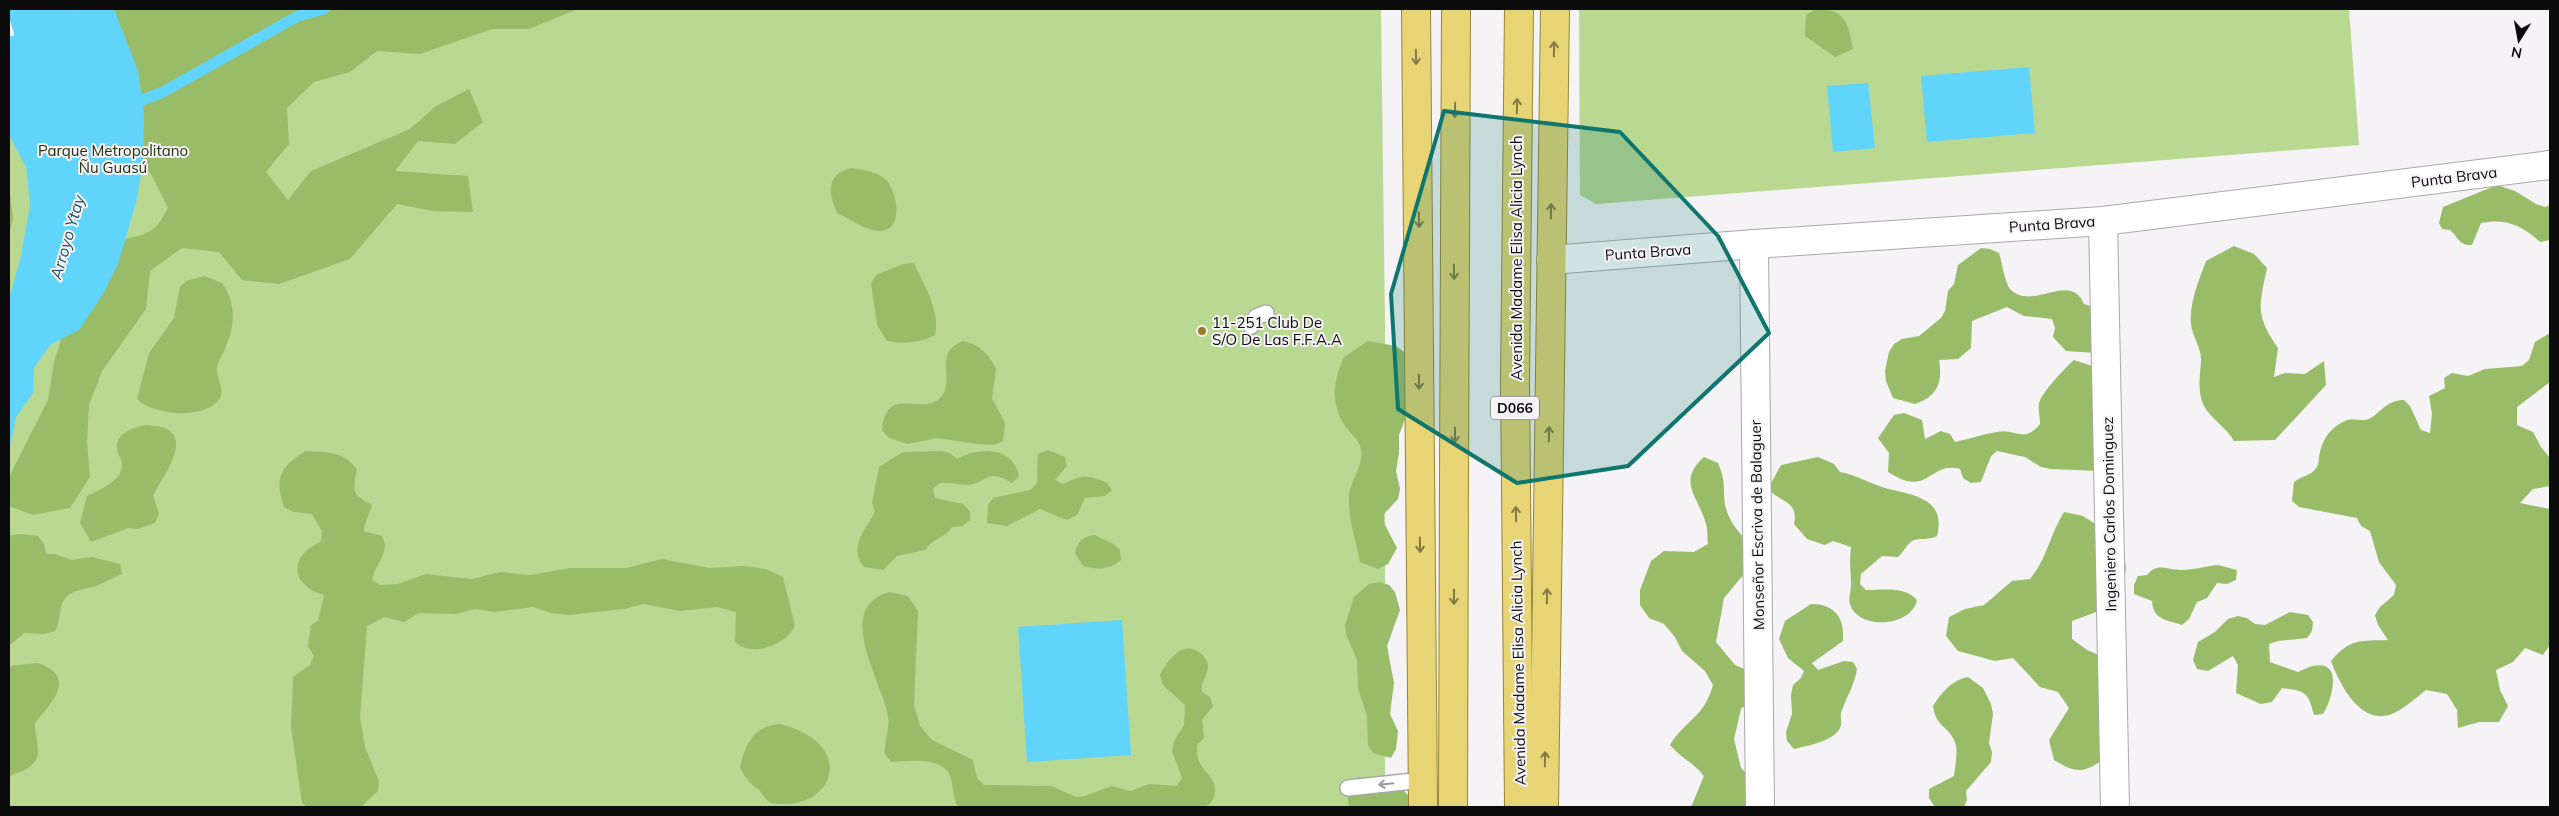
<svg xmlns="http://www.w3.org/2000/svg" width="2559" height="816" font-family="Mulish,sans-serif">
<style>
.green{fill:#b9d892}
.forest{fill:#99bc69}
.water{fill:#61d4fb}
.pier{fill:#f5f3f5}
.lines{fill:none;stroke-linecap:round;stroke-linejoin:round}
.stream{stroke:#61d4fb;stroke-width:11}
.river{stroke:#61d4fb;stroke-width:66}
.service-casing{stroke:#aaa8aa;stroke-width:18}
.minor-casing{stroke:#aaa8aa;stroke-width:30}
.trunk-casing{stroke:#968639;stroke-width:30}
.service{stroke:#fff;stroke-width:15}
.minor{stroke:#fff;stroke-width:28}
.trunk{stroke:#e7d474;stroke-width:28}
.oneway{stroke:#847a45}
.oneway2{stroke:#9e9d9e}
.marked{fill:#0f766e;fill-opacity:0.2;stroke:#0f766e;stroke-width:4;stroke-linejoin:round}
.poi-dot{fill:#967e25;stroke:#f5f3f5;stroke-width:2}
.labels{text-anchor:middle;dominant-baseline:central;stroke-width:4;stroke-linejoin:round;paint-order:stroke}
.shield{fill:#f5f3f5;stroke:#525152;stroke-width:1}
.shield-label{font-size:14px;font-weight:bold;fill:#0c0b0c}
.park-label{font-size:15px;fill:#23310e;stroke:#f5f3f5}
.street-label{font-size:15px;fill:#0c0b0c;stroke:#f5f3f5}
.poi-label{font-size:15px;fill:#0c0b0c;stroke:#f5f3f5;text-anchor:start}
.water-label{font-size:16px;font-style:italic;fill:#205161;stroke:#f5f3f5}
</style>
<rect width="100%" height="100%" fill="#f5f3f5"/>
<!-- green -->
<g class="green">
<polygon points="474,9 1381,9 1385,325 1385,807 9,807 9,49"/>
<polygon points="1579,9 2349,9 2359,145 1596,204 1580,195"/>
</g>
<!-- forest -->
<g class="forest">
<path d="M 106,9 L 578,9 L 529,29 L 492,29 L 420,54 L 377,51 L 350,72 L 314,82 L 287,108 L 289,144 L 266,172 L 288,200 L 311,171 L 410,129 L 436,106 L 469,89 L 483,122 L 455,144 L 418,141 L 395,171 L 468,176 L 473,212 L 433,211 L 397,204 L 350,259 L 279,284 L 242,280 L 219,252 L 182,248 L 150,271 L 146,309 L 102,371 L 89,405 L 87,442 L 90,477 L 70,508 L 33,515 L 9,506 L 9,477 L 48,400 L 54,362 L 66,324 L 127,238 C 150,235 157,229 168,208 L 151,174 L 130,152 Z"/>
<path d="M 1816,9 C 1846,9 1848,23 1853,49 L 1835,57 L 1805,36 L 1806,15 Z"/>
<path d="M 851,168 C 862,170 877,171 886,180 C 898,192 904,231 880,231 C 866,231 850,219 837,213 C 829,193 825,175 851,168 Z"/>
<polygon points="9,184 13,219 9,234"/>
<path d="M 2497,185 L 2515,191 L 2536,204 L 2545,207 L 2550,205 L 2550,240 L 2540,242 C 2522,225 2505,218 2481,223 L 2472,245 C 2459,246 2459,238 2450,230 L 2442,229 L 2439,223 L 2443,207 Z"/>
<path d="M 2234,246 L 2254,254 L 2267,268 C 2259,306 2255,315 2278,348 L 2274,377 L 2285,373 L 2305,374 L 2324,361 L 2326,385 L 2275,440 L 2234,441 C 2226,427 2212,420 2204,406 C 2197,392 2200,377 2201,361 C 2202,349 2192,336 2191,324 C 2189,303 2199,280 2206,261 Z"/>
<path d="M 1981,248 L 1990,249 L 1999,253 C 2002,262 2005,284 2011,290 C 2034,311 2070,271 2084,304 L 2094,307 L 2095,353 L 2066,351 L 2053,337 L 2055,328 L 2052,319 L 2024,316 L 2007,307 L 1972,321 L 1971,348 L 1958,359 L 1939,360 C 1943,383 1937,397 1915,404 L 1893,398 L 1886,381 L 1885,371 L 1889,352 L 1894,344 L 1902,339 L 1919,336 L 1941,318 L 1945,311 L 1948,291 L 1954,284 L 1958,265 Z"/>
<path d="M 914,263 C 923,284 941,311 935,335 C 920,343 904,344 887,341 L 877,325 L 871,283 L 876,275 L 903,264 Z"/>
<path d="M 205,276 L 222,283 C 237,305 235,325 225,349 C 223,354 218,361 217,367 C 215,379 229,392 216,403 C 198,419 153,415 137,399 L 149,353 L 174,318 L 180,287 L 186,281 Z"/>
<path d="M 2550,333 L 2550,382 L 2517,407 L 2517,425 L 2533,432 L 2541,447 L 2550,458 L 2550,486 L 2533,489 L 2520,503 L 2550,509 L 2550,645 L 2543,655 L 2525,648 L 2513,662 L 2496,670 L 2500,690 L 2508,706 L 2499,722 L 2479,722 L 2458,728 L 2457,710 L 2447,694 L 2426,690 C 2417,697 2408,705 2398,711 C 2364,731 2341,688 2331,661 C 2350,638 2361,641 2388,640 L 2378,625 L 2375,615 L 2380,607 L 2394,595 L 2396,585 L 2379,562 L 2370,531 L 2361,526 L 2357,518 L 2299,507 L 2292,501 L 2294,482 C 2301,476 2311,476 2316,468 C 2318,466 2319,461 2319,457 C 2322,441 2328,429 2345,421 C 2353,417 2362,423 2371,418 C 2383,410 2388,400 2404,400 L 2410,406 L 2421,430 L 2430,433 L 2432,414 L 2429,396 L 2445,388 L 2444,378 L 2452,373 L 2468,376 L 2485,369 L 2522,366 L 2529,360 L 2535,342 Z"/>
<path d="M 963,341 C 979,344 989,354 996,369 L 992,398 L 1005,423 L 1003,441 L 994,445 L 976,444 L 937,438 L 908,444 L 889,438 L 882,430 C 886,385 920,414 938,400 C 959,385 930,353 963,341 Z"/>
<path d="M 1368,341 L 1396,346 L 1404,352 L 1409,359 L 1410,406 L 1399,435 L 1399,453 L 1396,471 L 1400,489 L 1398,499 L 1384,514 L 1384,523 L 1397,548 L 1388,564 L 1378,569 L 1360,562 C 1356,540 1348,520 1349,498 C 1349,481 1364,467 1361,450 C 1360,442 1354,437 1349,431 C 1330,408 1332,383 1344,357 Z"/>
<path d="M 2074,360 L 2092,366 L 2107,375 L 2099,471 L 2051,469 L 2041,467 L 2025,457 L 1997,451 L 1991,456 L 1981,482 L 1971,483 L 1963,478 L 1960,469 C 1928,461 1930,499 1888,472 L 1889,453 L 1878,438 L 1894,415 L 1904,413 L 1922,420 L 1925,439 L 1941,431 L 1950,434 L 1955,442 C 1969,439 1983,434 1997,432 C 2015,428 2024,444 2040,424 C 2040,417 2038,410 2039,404 C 2040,394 2066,367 2074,360 Z"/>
<path d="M 146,425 C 152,426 159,426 165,428 C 193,440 160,480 153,496 L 159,514 L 155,523 L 138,529 L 128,528 L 91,542 L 80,523 L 87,496 C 99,490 121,482 122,466 C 123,460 117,454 117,447 C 116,433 135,427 146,425 Z"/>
<path d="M 1048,450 L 1065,457 L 1067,466 L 1055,480 L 1063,484 C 1081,475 1088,474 1107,483 L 1112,490 L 1105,496 L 1085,498 L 1077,515 L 1067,520 L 1040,509 L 1007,526 L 987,523 L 988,505 L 993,498 L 1030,490 L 1037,483 L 1038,454 Z"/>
<path d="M 306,451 C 326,452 345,451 357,470 C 352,492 352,494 372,505 C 370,515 364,521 364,531 L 382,536 C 391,553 375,563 372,580 L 380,585 L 398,584 L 426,574 L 472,579 L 500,572 L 530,575 L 570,568 L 626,568 L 662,559 L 709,568 L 746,566 L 766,569 L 783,577 L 795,626 C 786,645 752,658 735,642 L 736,612 L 717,607 L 680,611 L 644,604 L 624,609 L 569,615 L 551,613 L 533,607 L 494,612 L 475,609 L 456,614 L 419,613 L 404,622 L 385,617 L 367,626 L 360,717 L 365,747 L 379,781 L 378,791 L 361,807 L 308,807 L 302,803 L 291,727 L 293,677 L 310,665 L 314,656 L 308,646 L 311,625 L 318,621 L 324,595 C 304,590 287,572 305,552 C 309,548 316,544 321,541 L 322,531 L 312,514 L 293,512 L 284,507 C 274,478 280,467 306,451 Z"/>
<path d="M 941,451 L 950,453 L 957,459 C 979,446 1014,447 1019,476 L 1012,483 C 985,467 988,483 968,485 C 958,485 949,482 940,483 L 933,489 L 935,498 L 963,504 L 970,511 L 970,520 L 962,526 L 952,527 C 945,538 933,538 925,550 L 897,556 L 883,570 L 864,567 C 848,547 865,530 875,512 L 872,503 L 879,467 L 903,452 Z"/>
<path d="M 1704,457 L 1718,463 C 1727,483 1722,492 1726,509 C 1731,525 1742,536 1753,547 L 1744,574 L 1724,598 L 1716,642 L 1735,665 L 1749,671 L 1753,699 L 1741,709 L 1734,739 L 1741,768 L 1773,800 L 1772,807 L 1691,807 L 1704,776 C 1694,763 1681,758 1670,745 C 1685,720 1704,718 1713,685 L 1705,671 L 1682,651 L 1675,637 L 1664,624 L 1649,618 L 1640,605 L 1640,590 L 1651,561 L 1664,551 L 1694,552 L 1708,544 C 1707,538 1708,530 1706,524 C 1699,497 1676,482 1704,457 Z"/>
<path d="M 1818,457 L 1834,464 L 1840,472 C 1856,475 1869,483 1885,488 C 1911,495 1947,497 1937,536 C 1927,541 1920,537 1912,541 C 1907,544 1903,553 1898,557 L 1882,556 L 1861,574 L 1860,584 L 1866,590 C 1884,590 1905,586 1917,600 C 1912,627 1858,631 1850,604 C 1848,599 1851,591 1851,585 C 1851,571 1849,562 1851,547 L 1833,541 L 1825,545 L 1807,539 L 1794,524 C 1799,501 1781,503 1768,489 L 1781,465 Z"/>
<path d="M 2064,512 L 2083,516 L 2097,525 L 2124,552 L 2126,569 L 2122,589 L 2112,606 L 2072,621 L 2072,639 L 2087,650 L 2104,657 L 2104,759 C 2083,774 2075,773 2054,760 L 2049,740 L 2069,708 L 2058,692 L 2040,687 L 2013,658 L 1995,661 L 1958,651 L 1946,636 L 1949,617 L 1965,609 L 1984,605 L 2012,581 L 2030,579 C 2047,559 2050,534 2064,512 Z"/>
<path d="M 19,534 L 38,536 L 44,544 L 46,554 L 55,554 L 72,560 L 92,557 L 120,564 L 122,574 C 113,578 105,582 96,586 C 84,590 68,589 62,604 C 59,614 60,622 55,631 L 44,634 L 24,633 L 9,646 L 9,536 Z"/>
<path d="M 1094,535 L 1112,543 L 1120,550 L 1121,560 C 1109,570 1097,570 1083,566 L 1075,553 C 1078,541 1082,537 1094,535 Z"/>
<path d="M 2218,565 L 2237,570 L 2236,580 L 2227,584 L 2217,583 L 2207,598 L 2197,602 L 2189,619 L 2182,625 C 2167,620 2153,620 2152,601 L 2134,594 L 2134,585 L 2138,576 L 2147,575 C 2158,562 2166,570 2181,570 C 2193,570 2206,566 2218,565 Z"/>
<polygon points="1380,582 1389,585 1395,592 1400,610 1387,646 1394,683 1390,714 1398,731 1396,749 1391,758 1373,753 1368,745 1367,716 1358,688 1357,660 1346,634 1345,625 1354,597 1369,584"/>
<path d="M 890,592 L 908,596 L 918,611 L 914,705 L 920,726 L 932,740 L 973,760 L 977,778 L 984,785 L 1051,786 L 1076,797 L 1085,796 L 1111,786 L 1131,791 L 1149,784 L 1177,786 L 1182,778 L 1172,751 L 1174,741 L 1184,725 L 1185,705 L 1163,685 L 1160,675 C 1167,661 1182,640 1199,652 C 1203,655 1208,660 1208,666 C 1208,676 1200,682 1202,692 L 1210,697 L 1213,706 L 1202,720 L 1204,738 L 1197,745 C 1197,752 1197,759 1201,765 C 1208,776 1219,782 1214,797 C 1212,803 1208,806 1202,807 L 958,807 C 952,797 954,786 950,776 C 942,756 908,761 891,762 L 885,754 C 884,741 890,729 888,716 C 883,683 832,607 890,592 Z"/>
<path d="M 1811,604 C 1834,604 1845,617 1843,641 L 1812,663 L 1818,670 L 1844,661 L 1853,662 L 1857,669 C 1854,686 1848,694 1842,710 C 1839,715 1843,722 1840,728 C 1834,741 1807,746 1794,749 L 1787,741 L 1786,732 L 1792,714 L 1791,695 L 1793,685 L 1800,679 L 1804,671 L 1788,658 L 1779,639 L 1785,621 Z"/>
<path d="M 2290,612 L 2308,615 L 2313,622 L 2312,631 L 2307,638 L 2278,641 L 2269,644 L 2270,662 L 2298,672 C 2303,670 2308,667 2313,666 C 2344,659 2332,700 2323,714 L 2314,715 C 2308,692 2306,691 2282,688 L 2272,702 L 2261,704 L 2236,693 L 2238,665 L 2233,656 L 2208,671 L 2197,669 L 2193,660 L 2198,642 L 2215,632 L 2228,619 L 2238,616 L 2247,618 L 2255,624 L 2265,625 Z"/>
<path d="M 38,663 C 78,677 52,702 35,723 C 34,740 46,756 28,768 C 22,772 14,773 9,777 L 9,666 Z"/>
<path d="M 1968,677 L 1983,688 L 1991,704 L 1993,714 L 1989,743 L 1992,752 L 1991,762 L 1966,791 L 1967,800 L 1964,807 L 1935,807 L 1929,798 L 1929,789 L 1954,776 C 1955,766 1959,749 1954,740 C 1947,725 1936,727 1933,706 C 1941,693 1952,680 1968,677 Z"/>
<path d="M 780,724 C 794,728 809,733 820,745 C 845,774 818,805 784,804 C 780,804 773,804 769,802 C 765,799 762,793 759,790 C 750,783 744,778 740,767 C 745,744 755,725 780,724 Z"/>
<path d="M 1359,777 L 1375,786 L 1404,791 L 1418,807 L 1349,807 C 1346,795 1350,786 1359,777 Z"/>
</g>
<!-- water -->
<g class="water">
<polygon points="73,9 114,9 138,71 144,114 143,162 136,203 118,264 103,294 79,330 50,345 34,368 33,393 16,417 9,451 9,299 21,256 30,205 26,167 9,135 9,33"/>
<polygon points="2029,67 2035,133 1927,142 1921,76"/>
<polygon points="1868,83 1875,148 1833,152 1827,86"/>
<polygon points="1122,620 1131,755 1027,762 1018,627"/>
</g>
<!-- pier -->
<polygon class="pier" points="66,9 80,9 9,37 9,30"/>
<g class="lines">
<!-- stream -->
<polyline class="stream" points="129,105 163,92 298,16 324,9"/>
<!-- river -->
<polyline class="river" points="41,9 71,107"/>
<!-- service casing -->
<g class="service-casing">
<g id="service">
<polyline points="1251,326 1256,317 1266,313"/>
<polyline points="1348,788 1423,780"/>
</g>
</g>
<!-- minor casing -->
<g class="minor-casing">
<g id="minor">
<polyline points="2103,221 2115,807"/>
<polyline points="1754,244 1760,807"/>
<polyline points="1551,260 1754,244 2103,221 2550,165"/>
</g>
</g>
<!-- trunk casing -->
<g class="trunk-casing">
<g id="trunk">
<polyline points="1416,9 1423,807"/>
<polyline points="1519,9 1515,382 1519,807"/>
<path d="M 1453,807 C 1455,541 1453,275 1456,9"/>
<polyline points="1544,807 1555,9"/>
</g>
</g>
<!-- service -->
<use href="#service" class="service"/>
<!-- minor -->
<use href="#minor" class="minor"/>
<!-- trunk -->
<use href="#trunk" class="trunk"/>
</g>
<!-- one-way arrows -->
<defs><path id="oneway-shaft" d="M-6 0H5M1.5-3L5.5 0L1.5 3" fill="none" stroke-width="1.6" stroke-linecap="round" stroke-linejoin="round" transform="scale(1.25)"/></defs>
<g class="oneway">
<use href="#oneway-shaft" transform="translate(1554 49) rotate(-89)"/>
<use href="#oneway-shaft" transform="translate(1416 57) rotate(89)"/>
<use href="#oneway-shaft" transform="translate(1517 106) rotate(-89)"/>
<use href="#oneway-shaft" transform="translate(1455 110) rotate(91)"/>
<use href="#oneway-shaft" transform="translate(1551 211) rotate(-89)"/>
<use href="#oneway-shaft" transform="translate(1419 220) rotate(89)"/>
<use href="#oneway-shaft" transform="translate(1454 272) rotate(89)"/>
<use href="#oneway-shaft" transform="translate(1419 382) rotate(89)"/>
<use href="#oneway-shaft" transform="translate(1549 434) rotate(-89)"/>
<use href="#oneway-shaft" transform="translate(1455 435) rotate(90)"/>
<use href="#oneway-shaft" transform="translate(1516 514) rotate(-91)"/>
<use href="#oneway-shaft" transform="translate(1420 545) rotate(89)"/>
<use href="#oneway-shaft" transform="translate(1547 596) rotate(-89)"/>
<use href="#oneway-shaft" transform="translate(1454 597) rotate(90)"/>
<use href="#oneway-shaft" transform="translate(1545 759) rotate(-89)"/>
</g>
<use class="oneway2" href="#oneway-shaft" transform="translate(1386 784) rotate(174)"/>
<!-- marked area -->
<path class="marked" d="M 1444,111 L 1620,132 L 1718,236 L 1769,333 L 1628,466 L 1517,483 L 1398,409 L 1391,294 Z"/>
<!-- markers -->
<circle class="poi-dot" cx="1202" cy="331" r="5"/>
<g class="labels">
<!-- shield labels -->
<rect class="shield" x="1491" y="396.5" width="48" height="23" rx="4"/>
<g class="shield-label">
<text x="1515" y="408">D066</text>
</g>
<!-- park labels -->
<g class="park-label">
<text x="113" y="150">Parque Metropolitano<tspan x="113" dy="17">Ñu Guasú</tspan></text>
</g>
<!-- street labels -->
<g class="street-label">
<text transform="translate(2454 177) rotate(-7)">Punta Brava</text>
<text transform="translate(2052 224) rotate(-4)">Punta Brava</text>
<text transform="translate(1648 252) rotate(-4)">Punta Brava</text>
<text transform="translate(1516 258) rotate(-90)">Avenida Madame Elisa Alicia Lynch</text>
<text transform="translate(2109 514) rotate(-91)">Ingeniero Carlos Dominguez</text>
<text transform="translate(1757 525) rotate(-91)">Monseñor Escriva de Balaguer</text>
<text transform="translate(1518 663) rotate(-91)">Avenida Madame Elisa Alicia Lynch</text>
</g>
<!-- poi labels -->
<g class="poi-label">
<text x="1212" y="322">11-251 Club De<tspan x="1212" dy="17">S/O De Las F.F.A.A</tspan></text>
</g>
<!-- water labels -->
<g class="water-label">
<text transform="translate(67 237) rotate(-74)">Arroyo Ytay</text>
</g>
</g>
<!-- border -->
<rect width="2559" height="816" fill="none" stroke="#0c0b0c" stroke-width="20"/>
<!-- north arrow -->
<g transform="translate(2519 40) rotate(191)" stroke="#f5f3f5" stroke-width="4" paint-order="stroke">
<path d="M0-4L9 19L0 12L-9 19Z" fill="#0c0b0c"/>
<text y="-8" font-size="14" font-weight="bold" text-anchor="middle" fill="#0c0b0c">N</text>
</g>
</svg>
